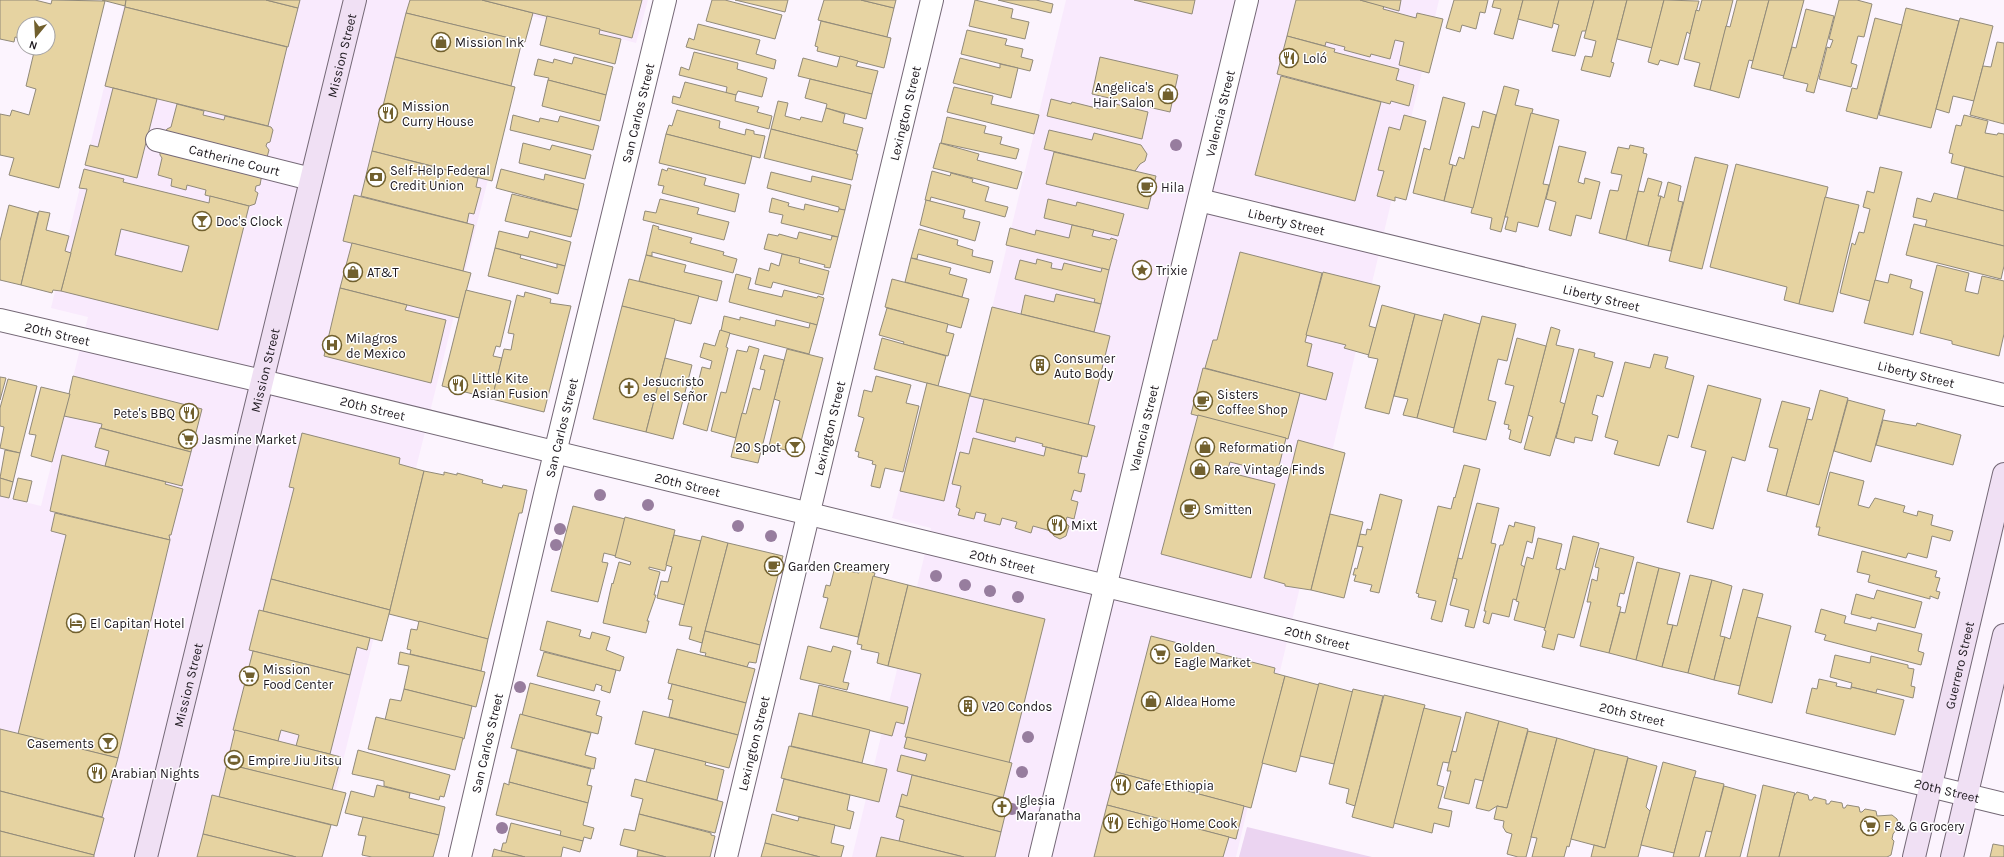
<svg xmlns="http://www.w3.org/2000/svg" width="2004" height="857" font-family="Karla,sans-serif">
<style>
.built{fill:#f9eafd}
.green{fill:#ebd4f1}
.building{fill:#e6d3a1;stroke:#918a79;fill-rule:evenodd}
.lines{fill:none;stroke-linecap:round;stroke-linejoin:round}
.pedestrian-casing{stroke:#746876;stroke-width:24}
.minor-casing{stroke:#746876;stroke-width:24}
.tertiary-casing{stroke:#746876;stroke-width:24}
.secondary-casing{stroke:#746876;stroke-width:24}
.pedestrian{stroke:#fff;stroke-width:22}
.minor{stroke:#fff;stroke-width:22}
.tertiary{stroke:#fff;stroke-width:22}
.secondary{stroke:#f0e0f4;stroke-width:22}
.tree{fill:#977d9e}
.labels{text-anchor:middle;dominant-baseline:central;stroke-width:3;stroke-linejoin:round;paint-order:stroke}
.poi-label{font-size:13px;fill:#1d181e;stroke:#fff;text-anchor:start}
.street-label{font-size:13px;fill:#1d181e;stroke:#fff}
</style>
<rect width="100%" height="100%" fill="#fcf4fe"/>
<!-- built -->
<g class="built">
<polygon points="125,0 648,0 636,43 529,15 319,857 0,857 0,496 41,506 88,317 51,308"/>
<polygon points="1066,0 1439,0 1236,857 852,857 931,528 892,518 909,451 955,462"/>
</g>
<!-- green -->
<polygon class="green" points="1247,827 1372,857 1239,857"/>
<!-- building -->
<g class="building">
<polygon points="0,0 35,0 51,4 52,0 105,1 59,188 9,175 14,158 0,155 0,114 10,116 12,110 29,115 36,89 26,86 35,48 48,48 48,24 24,24 24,39 15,37 14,42 0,39"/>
<polygon points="102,0 126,0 125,6"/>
<polygon points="126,0 266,0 298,8 288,47 125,7"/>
<polygon points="266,0 300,0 298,8"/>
<polygon points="410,0 482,0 533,13 525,42 406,13"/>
<polygon points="482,0 642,0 632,38"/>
<polygon points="712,0 725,0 782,15 775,39 706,21"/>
<polygon points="735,0 788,0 785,12"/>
<polygon points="824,0 861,0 894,8 887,37 818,20"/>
<polygon points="861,0 896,0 894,8"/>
<polygon points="975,0 1013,9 1011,18 1029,22 1025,39 969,26"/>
<polygon points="998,0 1036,0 1053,4 1051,13"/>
<polygon points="1134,0 1195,0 1192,14"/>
<polygon points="1296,0 1360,0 1384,6 1383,9 1416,18 1417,13 1443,19 1429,73 1399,65 1404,42 1395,40 1390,59 1371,54 1370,57 1344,50 1345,47 1326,42 1325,46 1287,36"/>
<polygon points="1360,0 1401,0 1399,11"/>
<polygon points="1454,0 1488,0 1485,13 1480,12 1476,29 1462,25 1460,32 1446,28"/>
<polygon points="1494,0 1523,0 1513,39 1494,34 1501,9 1492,7"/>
<polygon points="1523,0 1559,0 1552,28 1518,19"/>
<polygon points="1559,0 1594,0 1586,31 1582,31 1575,56 1552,51 1559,25 1553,23"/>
<polygon points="1594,0 1627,0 1611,62 1614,63 1610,77 1581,70 1585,56 1592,57 1596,41 1584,38"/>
<polygon points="1627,0 1664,0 1652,48 1617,39"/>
<polygon points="1664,0 1699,1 1690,34 1687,32 1678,65 1660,60 1658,65 1648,62"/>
<polygon points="1702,0 1733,0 1710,90 1694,86 1700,63 1684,59 1696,10 1699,11"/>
<polygon points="1737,0 1769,0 1753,61 1749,60 1739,98 1710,90 1726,26 1730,27"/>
<polygon points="1769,0 1804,0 1784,76 1751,68"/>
<polygon points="1839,0 1857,0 1872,4 1864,37 1858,36 1851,63 1857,65 1851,87 1819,79 1827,47 1830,48 1833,40 1829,39"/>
<polygon points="125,7 287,47 268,126 105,86"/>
<polygon points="1906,8 1959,21 1931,128 1879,115"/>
<polygon points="1806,9 1834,16 1814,93 1806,91 1808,84 1783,78 1792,47 1796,48"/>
<polygon points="406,13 522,41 511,86 395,57"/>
<polygon points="547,16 600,29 599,34 621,39 615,64 540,45"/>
<polygon points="1875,18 1902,25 1877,119 1846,111 1852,88 1857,89"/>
<polygon points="1960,18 1993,26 1974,101 1953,96 1949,113 1936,109"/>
<polygon points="821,21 891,38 884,68 817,51 818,47 815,46"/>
<polygon points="698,24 760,40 756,54 776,60 774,69 686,47 689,38 694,40"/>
<polygon points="967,30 1007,39 1005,45 1023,49 1021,57 1033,60 1030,71 961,54"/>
<polygon points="1287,36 1335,49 1334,52 1399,69 1396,80 1414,85 1409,106 1391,101 1390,104 1277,74"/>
<polygon points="1997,42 2004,43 2004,124 1970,115 1983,66 1991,67"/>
<polygon points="694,52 738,63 737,69 767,78 762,97 738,91 736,95 726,93 727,87 679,75 681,67 689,70"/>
<polygon points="840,56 858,61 856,66 878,71 872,94 798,76 803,58 837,67"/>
<polygon points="395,57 515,87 492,181 372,151"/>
<polygon points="574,57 613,67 606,95 548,80 549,78 534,75 538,59 553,63 554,59 572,64"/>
<polygon points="1100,57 1178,75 1170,112 1092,94"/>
<polygon points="960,58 1000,68 1000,64 1018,68 1011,98 953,83"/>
<polygon points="1281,76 1381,102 1355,201 1255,175"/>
<polygon points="810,79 872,94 866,119 826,108 827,104 805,98"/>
<polygon points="548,80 606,95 600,121 542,106"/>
<polygon points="685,82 736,95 735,101 759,107 757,112 772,116 769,129 672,103 673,96 680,98"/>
<polygon points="1504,86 1519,90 1515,105 1533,109 1501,232 1490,229 1492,218 1471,213"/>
<polygon points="954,87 993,96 991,104 1039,115 1034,134 947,112"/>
<polygon points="113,88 157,99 137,178 85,165 90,145 98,147"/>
<polygon points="1443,97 1465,103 1449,164 1453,165 1444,201 1413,193 1424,148 1430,150"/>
<polygon points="1051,99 1071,104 1072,102 1100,109 1103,101 1148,112 1142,139 1047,116"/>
<polygon points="778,101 788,103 785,116 800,120 801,117 822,122 826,108 845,114 843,123 863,128 857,151 771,129"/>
<polygon points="177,104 204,111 203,115 224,120 225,116 271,127 273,130 270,142 267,143 266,146 269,150 266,161 164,133 167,129 171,127"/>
<polygon points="677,110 720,121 719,128 745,135 746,129 754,131 754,134 765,136 760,158 666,134 669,125 672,126"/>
<polygon points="1483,111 1496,115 1473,208 1444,201 1453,165 1456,166 1459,157 1464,159 1472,126 1479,128"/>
<polygon points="1531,113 1559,120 1543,184 1549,185 1538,227 1518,222 1516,232 1505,229 1508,217 1505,217"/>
<polygon points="513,115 539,122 540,118 558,122 560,116 599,126 593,150 510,130"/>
<polygon points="1404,115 1426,121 1406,200 1395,197 1395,201 1377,196 1384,171 1378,170 1389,127 1400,130"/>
<polygon points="1964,115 1988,121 1985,133 1997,135 1998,133 2004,134 2004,177 1951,163 1953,154 1949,153 1956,125 1961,126"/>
<polygon points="947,117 986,126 984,133 1002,137 1000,144 1019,149 1016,159 941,143"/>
<polygon points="771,129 857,151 856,154 858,154 852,180 764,158"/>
<polygon points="1049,130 1092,140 1094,133 1141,145 1147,154 1145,161 1140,164 1135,171 1044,149"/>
<polygon points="666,134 752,156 745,184 659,163"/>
<polygon points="523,143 550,150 552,145 591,155 585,179 519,163"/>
<polygon points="940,143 979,154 977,160 1022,172 1017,189 933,168"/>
<polygon points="1630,145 1644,148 1643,153 1647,154 1626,240 1599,233 1610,190 1618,191 1622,175 1611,173 1618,147 1629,149"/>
<polygon points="1559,146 1586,152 1578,182 1584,184 1585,178 1600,182 1591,219 1576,215 1571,236 1549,230 1556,202 1546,199"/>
<polygon points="160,150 262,174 260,185 256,186 255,191 258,193 255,204 249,206 205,195 206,190 187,185 186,190 171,186 172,179 158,175 162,158 160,155"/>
<polygon points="372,151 478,178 476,187 481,188 474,214 469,213 467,223 361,196"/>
<polygon points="1054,152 1156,176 1148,209 1046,184"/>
<polygon points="1695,157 1728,165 1702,269 1669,261"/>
<polygon points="1736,164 1828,187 1799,304 1784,300 1787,287 1710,267"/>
<polygon points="1880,167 1902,172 1870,301 1840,293 1852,243 1855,245 1859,232 1864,233 1870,209 1863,207 1867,191 1874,193"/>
<polygon points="1965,167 2004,177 2004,211 1957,199"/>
<polygon points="668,168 706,178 704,185 739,194 735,212 662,193 664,186 658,185 662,169 667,171"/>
<path d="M 84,169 L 124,179 L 123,182 L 209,203 L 210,196 L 249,206 L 218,330 L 61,291 L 87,189 L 79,188 ZM 121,229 L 189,246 L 182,272 L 115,255 Z"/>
<polygon points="501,169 544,180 545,174 584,184 578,210 496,188"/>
<polygon points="932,171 950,176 951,173 973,179 972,182 989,187 985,201 1008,207 1005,217 931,197 930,201 925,200"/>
<polygon points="771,172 811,182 812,176 851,185 845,210 839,209 839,207 767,188"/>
<polygon points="1648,178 1662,182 1658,196 1661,196 1648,246 1626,240 1638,191 1644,192"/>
<polygon points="1668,182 1681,186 1678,201 1683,202 1671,251 1648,246 1661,196 1664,198"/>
<polygon points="1934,193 2004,211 2004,246 1925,227 1927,220 1913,217 1917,198 1931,202"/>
<polygon points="512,194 578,210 571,237 505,221"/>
<polygon points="354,195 474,225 463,271 343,241"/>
<polygon points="1825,197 1859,205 1833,312 1799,304"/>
<polygon points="772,198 789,203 788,206 804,210 805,204 838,212 839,209 845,210 838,237 781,223 783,215 769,212"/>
<polygon points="660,199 699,208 697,214 729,222 724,240 643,220 645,211 656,213"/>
<polygon points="1048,199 1076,206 1077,202 1124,214 1118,236 1044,218"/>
<polygon points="926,200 965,210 963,218 980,222 975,241 920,225"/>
<polygon points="9,205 38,213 21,285 0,280 0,241"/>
<polygon points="39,211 50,213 46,230 69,236 65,251 71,253 61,291 53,290 52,293 21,285"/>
<polygon points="1914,224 2004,246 2004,266 2001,279 1906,255"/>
<polygon points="653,225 659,227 658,229 692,238 690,243 724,252 723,255 737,259 733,273 652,252 652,256 646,255"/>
<polygon points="1072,225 1094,230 1092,236 1110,240 1111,238 1117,240 1109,270 1006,245 1010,228 1035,235 1036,230 1069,238"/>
<polygon points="919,229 958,240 957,245 973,250 972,256 993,261 990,273 918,254 917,259 911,258"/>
<polygon points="499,231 528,238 530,231 571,242 565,266 495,248"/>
<polygon points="799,232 831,240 832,236 838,237 830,268 824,267 825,265 764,249 768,234 778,236 779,234 797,239"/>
<polygon points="352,243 471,273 459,318 340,288"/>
<polygon points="495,248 521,255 520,258 557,268 557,264 565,266 558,294 488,276"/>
<polygon points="1240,252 1322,273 1305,342 1312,344 1307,366 1333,373 1326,400 1205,368 1213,340 1217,340"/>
<polygon points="782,254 800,258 799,263 829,271 823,295 773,282 771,288 755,284 759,268 769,271 771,263 779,266"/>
<polygon points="646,255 686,265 684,272 722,281 717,301 639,281"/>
<polygon points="911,258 951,268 949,274 967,279 962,297 905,282"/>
<polygon points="1037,259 1052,263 1051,268 1062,270 1064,263 1101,272 1102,268 1109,270 1101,304 1094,302 1095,299 1015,279 1020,260 1036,264"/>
<polygon points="1937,265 1969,273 1965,291 1978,294 1982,276 2004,281 2004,334 1999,356 1952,344 1952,341 1920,333"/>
<polygon points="1323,272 1380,286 1369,326 1376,328 1369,355 1344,348 1346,345 1306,335"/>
<polygon points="736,274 751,278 748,289 782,297 784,290 817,298 818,296 824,298 817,325 729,302"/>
<polygon points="1890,274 1912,280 1910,288 1923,292 1913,335 1864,323 1875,280 1888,283"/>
<polygon points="629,279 699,296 691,324 622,306"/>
<polygon points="892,279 969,299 961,328 885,307"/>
<polygon points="340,288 407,305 405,310 446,320 431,383 324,356"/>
<polygon points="466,290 511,301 500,347 496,346 493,356 502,358 492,399 442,386"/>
<polygon points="525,292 551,299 550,303 571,306 544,412 492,399 504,349 511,350 514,334 508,333 517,295 524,297"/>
<polygon points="1056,294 1101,304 1094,332 1021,314 1025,295 1054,302"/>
<polygon points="1382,305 1415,314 1389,414 1365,408 1378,359 1368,357"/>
<polygon points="622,306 675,319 646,432 593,419"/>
<polygon points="992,307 1110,336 1088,425 970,396"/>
<polygon points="887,308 948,324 946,332 954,334 948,356 903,344 904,342 879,335"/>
<polygon points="1415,314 1443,321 1417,418 1403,415 1408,399 1394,396"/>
<polygon points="1444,314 1480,324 1454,428 1417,418"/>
<polygon points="724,316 740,320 740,317 775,326 776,320 809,328 810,323 817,325 809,354 721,331"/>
<polygon points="1482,316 1516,324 1507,361 1498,359 1488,400 1496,402 1486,440 1453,432"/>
<polygon points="1551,327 1560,330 1556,345 1574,349 1560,402 1565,404 1550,456 1524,449 1533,417 1528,415"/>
<polygon points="720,330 730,333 726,347 728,348 707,431 683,424 693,386 697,387 702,367 710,369 712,361 700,357 704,343 715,346"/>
<polygon points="882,338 946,356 938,386 874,369"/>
<polygon points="1517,338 1546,346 1521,443 1509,439 1511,430 1508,429 1509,425 1504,424 1514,386 1505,384"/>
<polygon points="749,346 759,349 736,438 711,431 721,392 726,393 737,350 747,352"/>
<polygon points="787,349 823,358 798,453 769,446 780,401 774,399"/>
<polygon points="1579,349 1595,353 1594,357 1613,362 1603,397 1597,395 1592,414 1598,416 1592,441 1575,437 1574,443 1556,438"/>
<polygon points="1654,354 1668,357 1665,368 1694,376 1678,438 1668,435 1659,466 1614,454 1618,441 1605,437 1625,362 1650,368"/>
<polygon points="764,355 784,360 758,463 731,457 742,413 746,414 753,388 760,390 765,370 760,369"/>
<polygon points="665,358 692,365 673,439 646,432"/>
<polygon points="1203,368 1300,393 1288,439 1191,414"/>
<polygon points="73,376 202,409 191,452 101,428 102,424 64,416"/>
<polygon points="876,376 911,385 906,403 919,406 903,472 885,468 880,488 871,486 876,465 872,464 873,461 858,457 859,452 855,451 864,418 858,416 864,390 872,392"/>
<polygon points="0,377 6,378 0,400"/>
<polygon points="8,379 37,386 20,453 0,448 4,427 0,426 0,408"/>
<polygon points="927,383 970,394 944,501 900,491"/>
<polygon points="1708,385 1761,399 1745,461 1732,457 1713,529 1687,522 1706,451 1691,447"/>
<polygon points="41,387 70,394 52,462 31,456 36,435 29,434"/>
<polygon points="1820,390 1848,398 1819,505 1786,496 1807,419 1812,420"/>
<polygon points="984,399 1095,426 1087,457 1042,446 1043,444 1016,437 1015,442 976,432"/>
<polygon points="1848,400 1885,410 1871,462 1834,451"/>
<polygon points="1782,401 1810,408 1786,496 1767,491 1778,449 1769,447"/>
<polygon points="1198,415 1286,438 1277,474 1230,462 1227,472 1275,484 1251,578 1161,554"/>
<polygon points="1883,420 1916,426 1917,423 1961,435 1953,465 1876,445"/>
<polygon points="100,428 191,452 182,486 105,466 109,451 95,447"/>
<polygon points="302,433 400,458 399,464 424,471 390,610 271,579 294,488 289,487"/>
<polygon points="973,438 1044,456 1046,447 1082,456 1078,473 1085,474 1081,492 1074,490 1071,500 1078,502 1074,519 1067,517 1065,523 1069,526 1066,536 1060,539 1054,536 1051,531 1033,526 1031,533 1015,528 1017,522 1002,518 1000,525 984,521 986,514 976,512 974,519 958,515 960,509 956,507 961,486 952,484 960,452 969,454"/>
<polygon points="1298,440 1345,453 1311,590 1285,586 1285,584 1264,578"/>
<polygon points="5,450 20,453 13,482 0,478"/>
<polygon points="62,455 166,482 165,484 183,489 171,535 169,535 170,540 50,511"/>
<polygon points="1464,465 1480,469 1442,622 1431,619 1436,601 1418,597 1419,594 1416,593 1438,506 1451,509 1454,497 1455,498"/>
<polygon points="424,471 444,475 444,472 457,475 457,473 483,480 482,483 502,488 503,485 527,490 522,513 519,513 488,639 389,614"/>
<polygon points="1830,472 1864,481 1858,505 1869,508 1875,498 1905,506 1903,512 1917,516 1918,511 1933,515 1931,525 1953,531 1950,541 1932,536 1927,558 1908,553 1906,558 1818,535 1820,527 1816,527"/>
<polygon points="0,478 13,482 9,498 0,496"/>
<polygon points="18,478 32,481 27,502 13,499"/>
<polygon points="1380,494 1402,500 1379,593 1370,591 1372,585 1354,581 1356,575 1353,575 1355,568 1357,569 1363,547 1357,546 1360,534 1366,535 1367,529 1371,530"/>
<polygon points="1477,503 1499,508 1491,543 1496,544 1474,628 1465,626 1469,610 1450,605 1457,579 1453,578 1458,558 1462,559"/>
<polygon points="573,506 625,519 616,556 604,553 602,562 608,563 598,602 551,591"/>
<polygon points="55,513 170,540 118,758 18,734 66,535 51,531"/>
<polygon points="1330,514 1363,522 1344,598 1311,590"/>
<polygon points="625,517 675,530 665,571 649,567 649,569 660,572 654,595 656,595 647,621 649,621 646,633 603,623 612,583 613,584 619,562 630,565 631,562 615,557"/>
<polygon points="1515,522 1535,527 1532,543 1527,541 1521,565 1525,567 1517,600 1513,599 1509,617 1492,613 1489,624 1483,622 1486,611 1484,611 1500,545 1503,545 1509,525 1514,527"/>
<polygon points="674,535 701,541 685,605 657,598 661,581 668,582 672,567 666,565"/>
<polygon points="702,536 728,543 702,643 689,639 692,627 679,625"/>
<polygon points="1573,536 1599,543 1574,638 1558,634 1554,650 1542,647 1546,631 1544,630 1560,568 1565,570"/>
<polygon points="1538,538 1562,544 1556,569 1560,570 1545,628 1514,620 1519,602 1516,601 1527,557 1533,559"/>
<polygon points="728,543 783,556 760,645 705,631"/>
<polygon points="1600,548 1634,557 1624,594 1620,593 1617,606 1621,607 1609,653 1580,646 1591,602 1587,602 1592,579 1597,581 1599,568 1595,567"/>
<polygon points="1862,551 1937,571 1935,577 1940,578 1936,591 1940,592 1938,599 1930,596 1930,599 1868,582 1870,575 1857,572"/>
<polygon points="1637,562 1659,568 1636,660 1609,653 1620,612 1625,613"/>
<polygon points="836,563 850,566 849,571 859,573 860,569 875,573 858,637 820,628 828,598 823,597 826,585 830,586"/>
<polygon points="1659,568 1680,573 1667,624 1673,625 1662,667 1636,660"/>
<polygon points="1690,575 1712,580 1688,673 1662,667 1673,625 1677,626"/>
<polygon points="873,576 908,585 888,666 877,663 879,653 861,649 862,645 857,644"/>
<polygon points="271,579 390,610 382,641 263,611"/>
<polygon points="1712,580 1732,586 1720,636 1725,637 1714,680 1688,673"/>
<polygon points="908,585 1045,619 1009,763 905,737 921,674 888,666"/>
<polygon points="1743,589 1763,594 1740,686 1714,680 1725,637 1730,639"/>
<polygon points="1877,590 1922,602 1915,628 1871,617 1871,619 1851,614 1856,594 1874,599"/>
<polygon points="1821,609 1846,616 1844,623 1876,631 1878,623 1922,634 1918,651 1924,653 1921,665 1824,640 1826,635 1815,632"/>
<polygon points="259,610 370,638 367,650 357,647 350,675 249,650"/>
<polygon points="1757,617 1791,626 1772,703 1738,694"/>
<polygon points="419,621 488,639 481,671 410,654 411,650 407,649 411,629 417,630"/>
<polygon points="547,621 581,630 579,636 590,639 592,632 610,637 606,650 624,657 620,671 540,650"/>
<polygon points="705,631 760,645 756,663 749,662 747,667 705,656 706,653 700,652"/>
<polygon points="1151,636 1275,668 1274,673 1285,676 1251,808 1116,772"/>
<polygon points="808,646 831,652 833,646 851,651 843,682 849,683 847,690 800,679"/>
<polygon points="677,649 755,669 746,703 668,683"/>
<polygon points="253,651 350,675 330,754 296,746 299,735 281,730 278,741 233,730"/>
<polygon points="400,652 485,672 476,707 404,689 409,666 398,664"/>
<polygon points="544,652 616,670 610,693 601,690 602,686 596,684 594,691 537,676"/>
<polygon points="1835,655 1870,663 1871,656 1908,665 1908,668 1914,669 1911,686 1915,687 1913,698 1877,689 1876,693 1851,687 1852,683 1830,677"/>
<polygon points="1285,676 1319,685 1296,772 1262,763"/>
<polygon points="1819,679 1837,683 1836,686 1851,689 1851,687 1904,700 1895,735 1806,713 1812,688 1817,689"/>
<polygon points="530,683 600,701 596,715 602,717 598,734 522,715"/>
<polygon points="1319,683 1353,692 1334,764 1300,756"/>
<polygon points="672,684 746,703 738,735 669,717 673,700 668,699"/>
<polygon points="819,685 908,707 904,724 896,722 892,736 812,716"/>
<polygon points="404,689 472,706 464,739 385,720 390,699 401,701"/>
<polygon points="1353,689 1383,696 1355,806 1346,803 1349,789 1329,784"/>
<polygon points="1384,695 1425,705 1393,828 1352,817"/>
<polygon points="1424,708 1461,717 1449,763 1443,762 1437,785 1444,787 1438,808 1452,811 1449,827 1434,823 1432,833 1394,823"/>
<polygon points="643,711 738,735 729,768 635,744"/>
<polygon points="1466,712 1499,721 1483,781 1475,779 1469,804 1444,798 1451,771 1447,771 1452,751 1456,752"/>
<polygon points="799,713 870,730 862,763 791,746"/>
<polygon points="520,714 591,733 585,755 596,758 594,769 511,748"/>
<polygon points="376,717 463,738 455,770 368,749"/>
<polygon points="1499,721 1528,729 1507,808 1497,806 1489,811 1476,808"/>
<polygon points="0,729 118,758 102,817 0,791"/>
<polygon points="235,730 341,757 332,790 227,764"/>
<polygon points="1528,731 1557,738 1526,857 1518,857 1507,854 1512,834 1506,832 1503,827 1504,821 1494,819 1497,806 1507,808"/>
<polygon points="907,737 1012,763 1003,798 897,771 901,755 925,761 927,754 904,748"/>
<polygon points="1557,738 1595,749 1569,847 1567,846 1564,857 1532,857 1537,838 1531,837"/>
<polygon points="789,746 887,769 879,802 781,778"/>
<polygon points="655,749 706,762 705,765 724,770 717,800 646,782"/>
<polygon points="1595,749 1628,757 1605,848 1571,839"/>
<polygon points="358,750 450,775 444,797 440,796 439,800 384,786 384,781 352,774"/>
<polygon points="517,750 591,769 587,785 592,786 588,803 509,782"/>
<polygon points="1628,758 1657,766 1646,807 1650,811 1638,857 1591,857 1594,845 1605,848"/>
<polygon points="1663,762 1696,771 1674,853 1641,845"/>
<polygon points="227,764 346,793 337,826 219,797"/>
<polygon points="1116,772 1244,806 1236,839 1107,805"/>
<polygon points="912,775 1009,799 1001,832 899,806 902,794 907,796"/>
<polygon points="1694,777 1724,784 1712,832 1706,831 1699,857 1673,857"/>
<polygon points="635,779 723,802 715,833 639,814 643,799 631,796"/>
<polygon points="784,779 850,795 847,810 854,812 850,829 776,811"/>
<polygon points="509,782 588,803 583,825 594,828 591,839 584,837 583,841 560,836 561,831 496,815 504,783 509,785"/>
<polygon points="377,785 410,793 409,798 445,807 439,835 345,813 351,791 374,797"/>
<polygon points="1763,785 1795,793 1794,796 1779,857 1747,857"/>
<polygon points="1724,786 1756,795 1740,857 1705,857"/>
<polygon points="0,791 104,818 94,855 0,831"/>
<polygon points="1797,792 1808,795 1809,800 1812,800 1814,797 1826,800 1826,804 1829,804 1831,801 1842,803 1843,808 1845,808 1847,805 1859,807 1860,812 1862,812 1865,809 1876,811 1877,816 1892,815 1897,819 1899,826 1893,834 1892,839 1894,841 1891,855 1887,857 1779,857 1794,796"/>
<polygon points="212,795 331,825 322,857 296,857 203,834"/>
<polygon points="1107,805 1229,837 1223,857 1094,857"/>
<polygon points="899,806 1001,832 995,857 964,857 899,841 904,820 896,817"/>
<polygon points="639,814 711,833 711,835 715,836 710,857 666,857 620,845 624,829 635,831"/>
<polygon points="772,814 798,821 799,817 835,825 831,843 844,846 841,857 820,857 765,843"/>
<polygon points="363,817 439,835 433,857 372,857 362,855 366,836 358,835"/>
<polygon points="511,823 583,841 580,852 563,847 561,857 525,857 501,851 503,843 506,843"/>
<polygon points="0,831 94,855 94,857 0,857"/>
<polygon points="203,834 296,857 197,857"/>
<polygon points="881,837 899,841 964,857 876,857"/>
<polygon points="765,843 820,857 761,857"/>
<polygon points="1993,844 2004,846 2004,857 1990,857"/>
<polygon points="494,849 501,851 525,857 492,857"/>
<polygon points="638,850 666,857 637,857"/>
</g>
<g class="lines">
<!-- pedestrian casing -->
<g class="pedestrian-casing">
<g id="pedestrian">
<path id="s1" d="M 157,140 L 311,179"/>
</g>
</g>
<!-- minor casing -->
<g class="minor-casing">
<g id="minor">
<path id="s2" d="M 1199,200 L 2004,395"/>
<path id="s3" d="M 0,320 L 262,381 L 2004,804"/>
<path id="s4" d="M 460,857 L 546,490 L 665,0"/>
<path id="s5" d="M 726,857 L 932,0"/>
</g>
</g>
<!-- tertiary casing -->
<g class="tertiary-casing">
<g id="tertiary">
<path id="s6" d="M 1040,857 L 1247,0"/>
</g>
</g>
<!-- secondary casing -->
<g class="secondary-casing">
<g id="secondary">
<path id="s7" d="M 146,857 L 355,0"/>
<path id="s8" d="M 1914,857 L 2004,474"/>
<polyline points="1952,857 2004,635"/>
</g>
</g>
<!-- pedestrian -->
<use href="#pedestrian" class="pedestrian"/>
<!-- minor -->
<use href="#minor" class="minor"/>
<!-- tertiary -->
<use href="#tertiary" class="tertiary"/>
<!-- secondary -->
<use href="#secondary" class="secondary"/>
</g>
<!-- trees -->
<g class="tree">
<circle cx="1176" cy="145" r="6"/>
<circle cx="600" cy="495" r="6"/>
<circle cx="648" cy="505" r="6"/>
<circle cx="738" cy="526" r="6"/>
<circle cx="560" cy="529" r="6"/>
<circle cx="771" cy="536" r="6"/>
<circle cx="556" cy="545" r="6"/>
<circle cx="936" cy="576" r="6"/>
<circle cx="965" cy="585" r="6"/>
<circle cx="990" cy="591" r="6"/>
<circle cx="1018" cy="597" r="6"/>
<circle cx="520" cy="687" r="6"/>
<circle cx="1028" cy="737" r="6"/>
<circle cx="1022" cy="772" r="6"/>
<circle cx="1012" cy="809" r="6"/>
<circle cx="502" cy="828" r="6"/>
</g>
<!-- icons -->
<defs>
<g id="shop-ring" transform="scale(1)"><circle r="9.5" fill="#fff" stroke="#71602e" stroke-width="1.5"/><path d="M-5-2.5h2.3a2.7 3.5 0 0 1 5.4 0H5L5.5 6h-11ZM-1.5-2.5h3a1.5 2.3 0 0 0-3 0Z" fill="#71602e"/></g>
<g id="restaurant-ring" transform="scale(1)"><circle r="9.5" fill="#fff" stroke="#71602e" stroke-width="1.5"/><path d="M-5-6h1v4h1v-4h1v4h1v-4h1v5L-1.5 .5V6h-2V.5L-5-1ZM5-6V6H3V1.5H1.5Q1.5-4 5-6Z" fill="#71602e"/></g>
<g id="bank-ring" transform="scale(1)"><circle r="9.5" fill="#fff" stroke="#71602e" stroke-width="1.5"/><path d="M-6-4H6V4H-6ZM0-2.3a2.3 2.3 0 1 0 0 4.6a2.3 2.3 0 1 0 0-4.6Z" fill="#71602e"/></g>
<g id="cafe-ring" transform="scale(1)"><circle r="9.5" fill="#fff" stroke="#71602e" stroke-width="1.5"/><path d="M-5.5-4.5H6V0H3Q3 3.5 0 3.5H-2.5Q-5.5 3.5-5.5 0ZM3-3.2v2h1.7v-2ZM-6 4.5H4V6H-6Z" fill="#71602e"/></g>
<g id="bar-ring" transform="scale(1)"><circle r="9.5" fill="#fff" stroke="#71602e" stroke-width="1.5"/><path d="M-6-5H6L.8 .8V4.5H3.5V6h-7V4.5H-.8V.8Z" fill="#71602e"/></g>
<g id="sight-ring" transform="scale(1)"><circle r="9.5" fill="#fff" stroke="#71602e" stroke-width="1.5"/><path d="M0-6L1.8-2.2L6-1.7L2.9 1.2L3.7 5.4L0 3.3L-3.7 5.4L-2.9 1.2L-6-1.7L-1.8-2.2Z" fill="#71602e"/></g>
<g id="hospital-ring" transform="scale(1)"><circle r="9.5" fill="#fff" stroke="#71602e" stroke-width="1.5"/><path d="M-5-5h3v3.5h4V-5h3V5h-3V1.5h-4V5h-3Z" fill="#71602e"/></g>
<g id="building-ring" transform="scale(1)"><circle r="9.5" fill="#fff" stroke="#71602e" stroke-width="1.5"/><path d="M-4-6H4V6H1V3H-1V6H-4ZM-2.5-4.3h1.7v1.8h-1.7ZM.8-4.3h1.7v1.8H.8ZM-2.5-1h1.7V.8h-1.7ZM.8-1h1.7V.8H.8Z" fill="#71602e"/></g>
<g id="church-ring" transform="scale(1)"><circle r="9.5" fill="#fff" stroke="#71602e" stroke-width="1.5"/><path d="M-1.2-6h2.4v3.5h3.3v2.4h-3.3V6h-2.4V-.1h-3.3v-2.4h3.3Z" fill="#71602e"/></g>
<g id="supermarket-ring" transform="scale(1)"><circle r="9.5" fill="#fff" stroke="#71602e" stroke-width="1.5"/><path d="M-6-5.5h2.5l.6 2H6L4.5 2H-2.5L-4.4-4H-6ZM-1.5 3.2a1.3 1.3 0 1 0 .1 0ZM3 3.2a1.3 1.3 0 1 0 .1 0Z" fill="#71602e"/></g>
<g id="hotel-ring" transform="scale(1)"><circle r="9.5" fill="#fff" stroke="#71602e" stroke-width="1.5"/><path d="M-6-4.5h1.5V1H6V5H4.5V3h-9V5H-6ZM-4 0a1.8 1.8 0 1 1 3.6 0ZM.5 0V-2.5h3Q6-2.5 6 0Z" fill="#71602e"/></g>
<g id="stadium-ring" transform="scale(1)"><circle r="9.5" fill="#fff" stroke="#71602e" stroke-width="1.5"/><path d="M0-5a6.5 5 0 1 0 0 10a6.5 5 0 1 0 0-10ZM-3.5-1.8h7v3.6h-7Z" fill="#71602e"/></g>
</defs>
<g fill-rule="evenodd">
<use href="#shop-ring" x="441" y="42"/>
<use href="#restaurant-ring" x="1289" y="58"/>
<use href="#shop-ring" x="1168" y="94"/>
<use href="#restaurant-ring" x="388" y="113"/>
<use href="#bank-ring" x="376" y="177"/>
<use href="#cafe-ring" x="1147" y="187"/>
<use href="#bar-ring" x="202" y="221"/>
<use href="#sight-ring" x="1142" y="270"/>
<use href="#shop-ring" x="353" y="272"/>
<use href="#hospital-ring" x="332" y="345"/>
<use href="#building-ring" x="1040" y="365"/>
<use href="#restaurant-ring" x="458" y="385"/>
<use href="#church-ring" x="629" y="388"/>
<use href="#cafe-ring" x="1203" y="401"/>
<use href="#restaurant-ring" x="189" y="413"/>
<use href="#supermarket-ring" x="188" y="439"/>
<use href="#bar-ring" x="795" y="447"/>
<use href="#shop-ring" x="1205" y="447"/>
<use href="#shop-ring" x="1200" y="469"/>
<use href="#cafe-ring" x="1190" y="509"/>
<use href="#restaurant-ring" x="1057" y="525"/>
<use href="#cafe-ring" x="774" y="566"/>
<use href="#hotel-ring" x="76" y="623"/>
<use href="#supermarket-ring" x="1160" y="654"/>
<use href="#supermarket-ring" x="249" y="676"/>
<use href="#shop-ring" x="1151" y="701"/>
<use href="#building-ring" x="968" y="706"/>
<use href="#bar-ring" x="108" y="743"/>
<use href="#stadium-ring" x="234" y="760"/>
<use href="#restaurant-ring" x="97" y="773"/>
<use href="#restaurant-ring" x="1121" y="785"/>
<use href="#church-ring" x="1002" y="807"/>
<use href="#restaurant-ring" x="1113" y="823"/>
<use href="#supermarket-ring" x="1870" y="826"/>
</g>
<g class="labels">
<!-- poi labels -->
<g class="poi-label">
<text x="455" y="42">Mission Ink</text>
<text x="1303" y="58">Loló</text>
<text x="1154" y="87" text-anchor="end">Angelica's<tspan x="1154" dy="15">Hair Salon</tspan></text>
<text x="402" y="106">Mission<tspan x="402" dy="15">Curry House</tspan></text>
<text x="390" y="170">Self-Help Federal<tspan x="390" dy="15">Credit Union</tspan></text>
<text x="1161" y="187">Hila</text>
<text x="216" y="221">Doc's Clock</text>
<text x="1156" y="270">Trixie</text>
<text x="367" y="272">AT&amp;T</text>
<text x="346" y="338">Milagros<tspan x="346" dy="15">de Mexico</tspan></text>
<text x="1054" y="358">Consumer<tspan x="1054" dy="15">Auto Body</tspan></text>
<text x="472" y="378">Little Kite<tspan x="472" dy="15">Asian Fusion</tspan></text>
<text x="643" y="381">Jesucristo<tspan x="643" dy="15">es el Señor</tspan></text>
<text x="1217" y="394">Sisters<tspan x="1217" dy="15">Coffee Shop</tspan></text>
<text x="175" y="413" text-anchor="end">Pete's BBQ</text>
<text x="202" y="439">Jasmine Market</text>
<text x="781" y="447" text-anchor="end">20 Spot</text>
<text x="1219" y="447">Reformation</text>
<text x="1214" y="469">Rare Vintage Finds</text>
<text x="1204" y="509">Smitten</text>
<text x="1071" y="525">Mixt</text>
<text x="788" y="566">Garden Creamery</text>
<text x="90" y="623">El Capitan Hotel</text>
<text x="1174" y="647">Golden<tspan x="1174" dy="15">Eagle Market</tspan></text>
<text x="263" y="669">Mission<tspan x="263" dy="15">Food Center</tspan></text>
<text x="1165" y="701">Aldea Home</text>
<text x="982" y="706">V20 Condos</text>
<text x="94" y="743" text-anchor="end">Casements</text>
<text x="248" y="760">Empire Jiu Jitsu</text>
<text x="111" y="773">Arabian Nights</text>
<text x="1135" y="785">Cafe Ethiopia</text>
<text x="1016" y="800">Iglesia<tspan x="1016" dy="15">Maranatha</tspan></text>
<text x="1127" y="823">Echigo Home Cook</text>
<text x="1884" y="826">F &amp; G Grocery</text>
</g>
<!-- street labels -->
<g class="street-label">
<text stroke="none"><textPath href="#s7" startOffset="825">Mission Street</textPath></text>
<text stroke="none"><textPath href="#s4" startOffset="765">San Carlos Street</textPath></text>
<text stroke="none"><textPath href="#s5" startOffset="765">Lexington Street</textPath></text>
<text stroke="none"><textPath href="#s6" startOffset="765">Valencia Street</textPath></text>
<text stroke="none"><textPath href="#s1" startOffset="80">Catherine Court</textPath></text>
<text stroke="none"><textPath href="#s2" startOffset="90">Liberty Street</textPath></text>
<text stroke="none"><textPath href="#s2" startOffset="414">Liberty Street</textPath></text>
<text stroke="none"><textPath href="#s3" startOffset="59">20th Street</textPath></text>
<text stroke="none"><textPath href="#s7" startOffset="501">Mission Street</textPath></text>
<text stroke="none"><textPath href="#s2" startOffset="738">Liberty Street</textPath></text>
<text stroke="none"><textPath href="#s3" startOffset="383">20th Street</textPath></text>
<text stroke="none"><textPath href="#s4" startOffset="441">San Carlos Street</textPath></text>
<text stroke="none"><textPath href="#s5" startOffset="441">Lexington Street</textPath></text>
<text stroke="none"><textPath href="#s6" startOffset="441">Valencia Street</textPath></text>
<text stroke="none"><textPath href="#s3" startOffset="707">20th Street</textPath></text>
<text stroke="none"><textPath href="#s3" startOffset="1031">20th Street</textPath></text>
<text stroke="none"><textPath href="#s3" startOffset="1355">20th Street</textPath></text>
<text stroke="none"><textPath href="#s8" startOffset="197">Guerrero Street</textPath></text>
<text stroke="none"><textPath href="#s7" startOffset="177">Mission Street</textPath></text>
<text stroke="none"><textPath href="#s3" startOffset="1679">20th Street</textPath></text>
<text stroke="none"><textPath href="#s4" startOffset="117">San Carlos Street</textPath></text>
<text stroke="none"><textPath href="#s5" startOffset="117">Lexington Street</textPath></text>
<text stroke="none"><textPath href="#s3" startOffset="2003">20th Street</textPath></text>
</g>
</g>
<!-- north arrow -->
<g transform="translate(36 36) rotate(198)"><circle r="19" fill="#ffffff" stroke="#a5a3a5"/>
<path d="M0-3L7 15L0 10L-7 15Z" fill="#71602e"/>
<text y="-6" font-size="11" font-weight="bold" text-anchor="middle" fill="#1d181e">N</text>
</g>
</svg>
